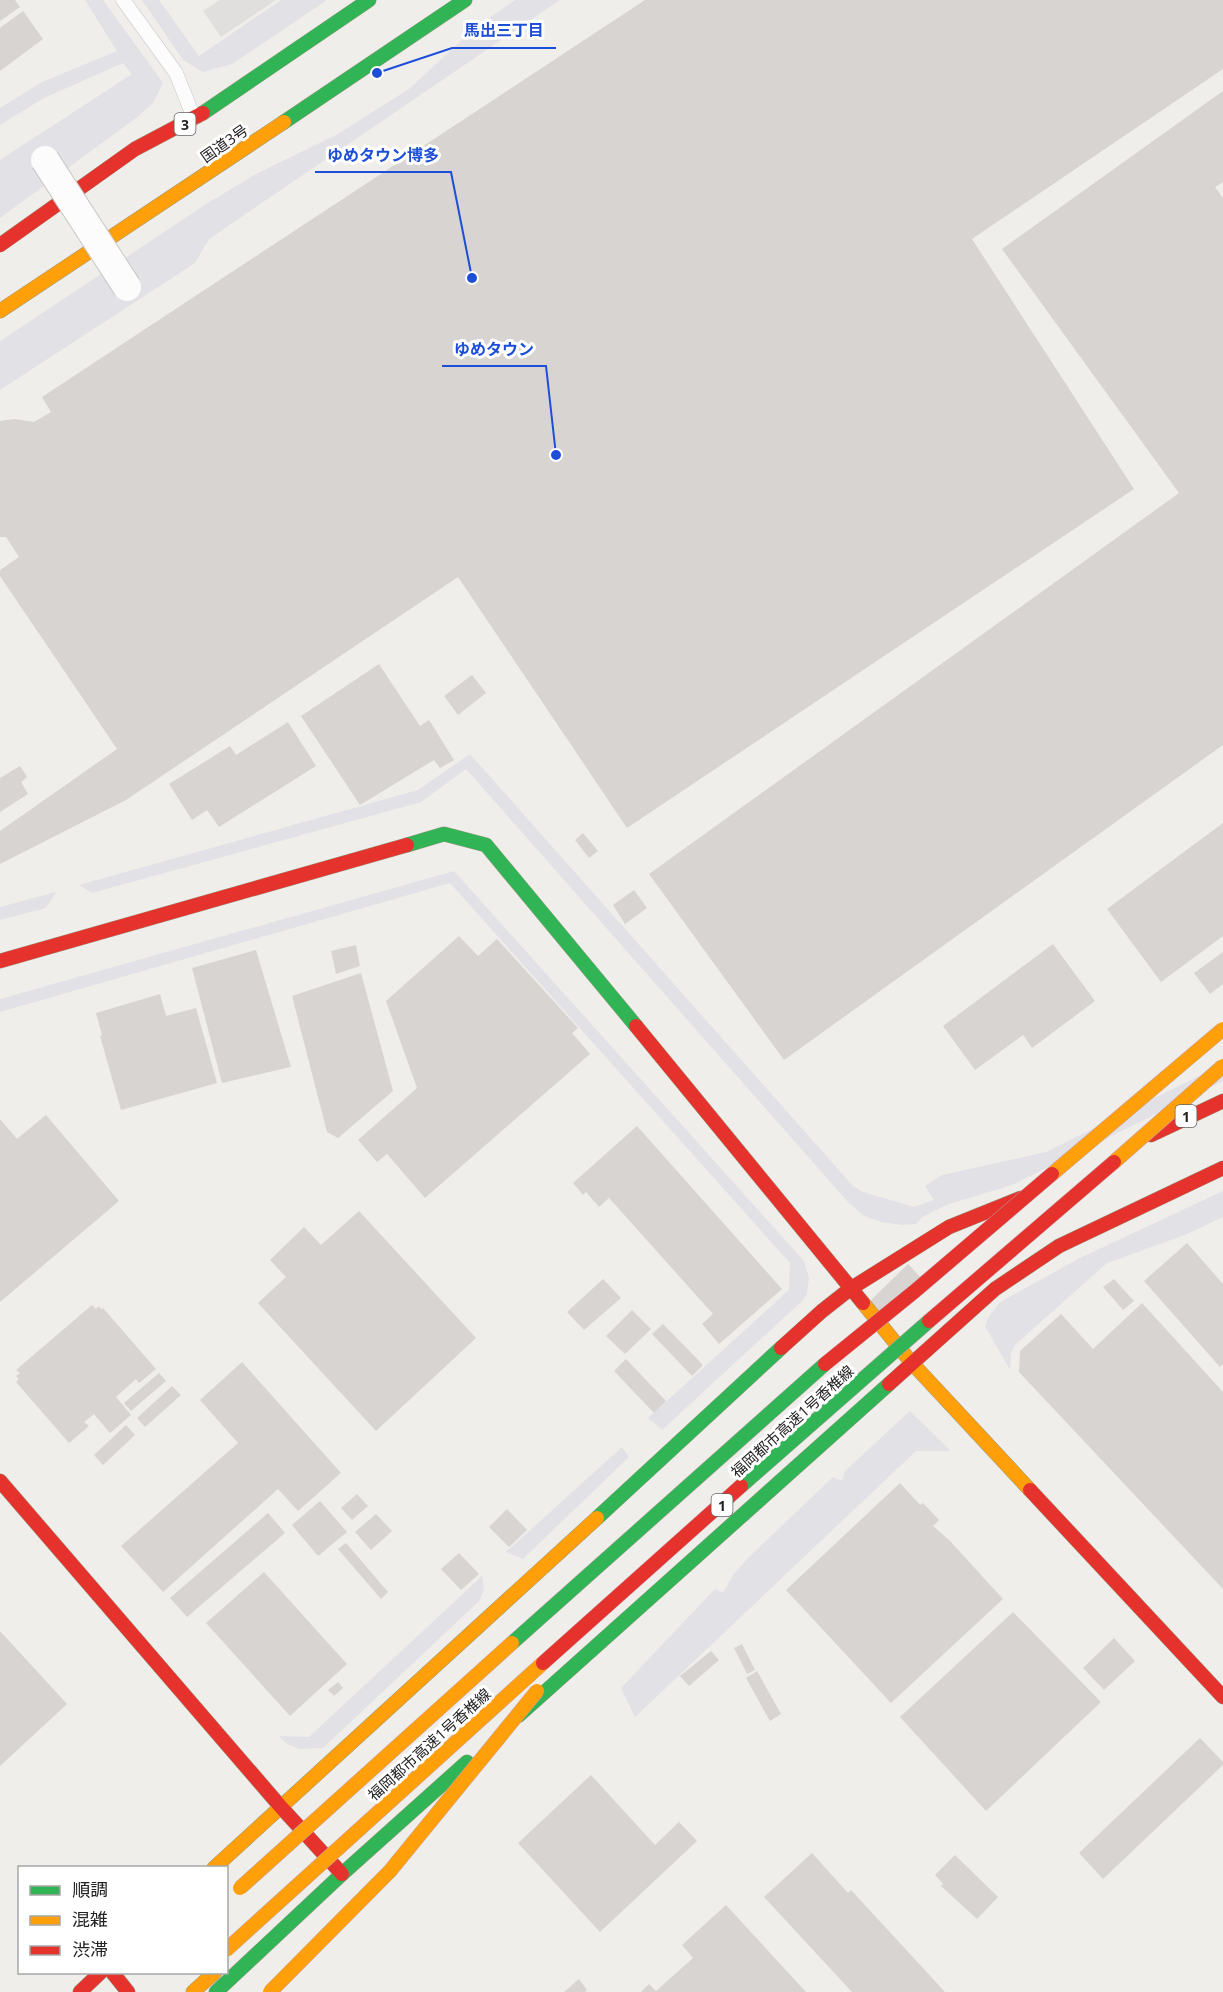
<svg xmlns="http://www.w3.org/2000/svg" width="1223" height="1992" font-family="'Open Sans','Noto Sans JP',sans-serif">
<style>
.parking{fill:#e0dfde}
.plaza{fill:#e2e1e5}
.building{fill:#d7d4d2}
.lines{fill:none;stroke-linecap:round;stroke-linejoin:round}
.lane-casing{stroke:#c9c8c7;stroke-width:15}
.fast-casing{stroke:#999a82;stroke-width:15}
.slow-casing{stroke:#999a82;stroke-width:15}
.jam-casing{stroke:#999a82;stroke-width:15}
.lane{stroke:#fdfcfc;stroke-width:14}
.fast{stroke:#30b455;stroke-width:14}
.slow{stroke:#ff9f0a;stroke-width:14}
.jam{stroke:#e5322d;stroke-width:14}
.street-bridge-casing{stroke:#c9c8c7;stroke-width:30;stroke-linecap:butt}
.fast-bridge-casing{stroke:#c5a2ac;stroke-width:15;stroke-linecap:butt}
.slow-bridge-casing{stroke:#c5a2ac;stroke-width:15;stroke-linecap:butt}
.jam-bridge-casing{stroke:#c5a2ac;stroke-width:15;stroke-linecap:butt}
.street-bridge{stroke:#fdfcfc;stroke-width:28}
.fast-bridge{stroke:#30b455;stroke-width:14}
.slow-bridge{stroke:#ff9f0a;stroke-width:14}
.jam-bridge{stroke:#e5322d;stroke-width:14}
.labels{text-anchor:middle;dominant-baseline:central;stroke-width:6;stroke-linejoin:round;paint-order:stroke}
.shield{fill:#fff;stroke:#646464;stroke-width:1.5}
.shield-label{font-size:14px;font-weight:bold;fill:#222}
.street-label{font-size:15px;fill:#222;stroke:#fff}
.leader{fill:none;stroke:#1d4ed8;stroke-width:2}
.callout-dot{fill:#1d4ed8;stroke:#fff;stroke-width:2}
.callout-label{font-size:16px;text-anchor:middle;font-weight:bold;fill:#1d4ed8;stroke:#fff;stroke-width:6;stroke-linejoin:round;paint-order:stroke}
</style>
<rect width="100%" height="100%" fill="#f0eeeb"/>
<!-- parking -->
<polygon class="parking" points="220,0 276,0 221,37 203,11"/>
<!-- plaza -->
<g class="plaza">
<polygon points="85,0 103,0 163,83 153,103 136,118 0,218 0,160 132,74 123,63 44,98 0,125 0,108 42,82 117,51"/>
<polygon points="142,0 159,0 199,56 281,0 327,0 232,64 203,72 183,60"/>
<polygon points="515,0 560,0 209,239 195,263 0,390 0,341 208,203 256,174 336,135 409,89 476,27"/>
<polygon points="470,754 853,1186 863,1192 914,1207 934,1200 925,1186 942,1175 1046,1152 1223,1064 1223,1081 1012,1185 946,1205 921,1218 916,1224 902,1225 881,1222 864,1216 848,1202 466,769 421,802 92,893 79,885 418,790"/>
<polygon points="454,871 804,1261 809,1278 807,1294 801,1302 662,1430 648,1418 789,1290 790,1263 450,883 0,1012 0,999"/>
<polygon points="56,892 46,908 0,920 0,907"/>
<polygon points="1223,1191 1223,1217 1185,1235 1107,1263 1015,1345 1011,1353 1010,1370 985,1326 988,1318 1000,1302 1080,1258"/>
<polygon points="910,1411 951,1451 916,1451 635,1717 621,1688 715,1589 723,1593 733,1575 748,1558 833,1477 842,1481 845,1471"/>
<polygon points="622,1447 629,1457 523,1559 506,1552"/>
<polygon points="482,1576 484,1590 479,1601 323,1748 299,1749 287,1744 279,1736 309,1737"/>
</g>
<!-- building -->
<g class="building">
<polygon points="0,0 15,0 20,7 0,21"/>
<polygon points="645,0 1223,0 1223,69 972,239 1134,489 627,828 458,577 126,800 0,864 0,831 117,749 0,576 0,570 19,557 6,537 0,537 0,421 15,419 34,422 51,412 42,397"/>
<polygon points="23,11 43,39 0,71 0,28"/>
<polygon points="1223,91 1223,182 1215,187 1223,198 1223,745 784,1060 649,874 1179,493 1002,249"/>
<polygon points="379,664 420,726 429,720 454,760 440,768 434,760 360,805 301,716"/>
<polygon points="472,675 486,693 458,715 444,696"/>
<polygon points="288,722 316,766 219,827 207,810 192,820 169,784 230,746 236,755"/>
<polygon points="20,766 27,777 21,782 28,794 0,812 0,778"/>
<polygon points="1223,823 1223,936 1161,982 1107,909"/>
<polygon points="583,833 598,851 589,858 575,840"/>
<polygon points="634,890 647,908 625,924 613,905"/>
<polygon points="459,936 478,956 497,939 578,1028 572,1033 590,1054 425,1198 387,1154 377,1162 358,1140 417,1088 386,1001"/>
<polygon points="1053,944 1095,1001 1032,1048 1023,1035 975,1070 943,1026"/>
<polygon points="356,945 360,966 336,974 331,951"/>
<polygon points="256,950 291,1067 222,1083 192,968"/>
<polygon points="1223,952 1223,984 1210,994 1194,973"/>
<polygon points="361,973 393,1091 338,1138 327,1132 292,996"/>
<polygon points="160,994 166,1016 196,1008 217,1083 121,1110 100,1036 102,1035 96,1013"/>
<polygon points="46,1115 119,1201 0,1302 0,1119 17,1139"/>
<polygon points="637,1126 782,1289 719,1344 702,1324 713,1314 609,1198 599,1207 586,1192 583,1195 573,1183"/>
<polygon points="359,1211 476,1338 376,1431 258,1303 286,1277 270,1260 304,1227 321,1245"/>
<polygon points="1187,1243 1223,1284 1223,1364 1220,1367 1144,1281"/>
<polygon points="908,1264 924,1281 882,1317 869,1302"/>
<polygon points="603,1279 621,1298 584,1330 567,1312"/>
<polygon points="1114,1279 1134,1301 1123,1310 1103,1287"/>
<polygon points="1142,1303 1223,1392 1223,1589 1019,1372 1020,1351 1061,1314 1093,1349"/>
<polygon points="92,1305 96,1309 99,1306 101,1309 103,1308 156,1369 139,1383 136,1379 116,1397 131,1415 110,1433 94,1414 84,1422 89,1426 69,1443 16,1382 19,1379 16,1376 20,1373 16,1370"/>
<polygon points="632,1310 651,1329 625,1354 606,1336"/>
<polygon points="663,1324 703,1365 692,1376 652,1334"/>
<polygon points="626,1359 666,1401 654,1413 614,1371"/>
<polygon points="242,1362 341,1473 298,1511 278,1489 163,1592 121,1546 238,1443 200,1400"/>
<polygon points="159,1373 166,1381 131,1411 124,1403"/>
<polygon points="172,1386 181,1395 145,1427 137,1418"/>
<polygon points="126,1425 135,1435 103,1465 94,1455"/>
<polygon points="900,1483 920,1505 923,1503 939,1520 933,1526 950,1541 1003,1599 891,1703 786,1590"/>
<polygon points="357,1494 368,1506 352,1520 341,1508"/>
<polygon points="320,1501 347,1532 318,1556 292,1525"/>
<polygon points="507,1509 527,1530 509,1547 489,1527"/>
<polygon points="268,1513 285,1533 187,1617 170,1598"/>
<polygon points="376,1514 392,1531 371,1550 355,1532"/>
<polygon points="346,1543 388,1592 381,1599 338,1549"/>
<polygon points="459,1553 479,1574 461,1590 441,1569"/>
<polygon points="264,1572 347,1664 290,1716 206,1623"/>
<polygon points="1013,1612 1101,1702 986,1811 900,1717"/>
<polygon points="0,1631 67,1704 0,1766"/>
<polygon points="1114,1638 1135,1661 1104,1690 1083,1668"/>
<polygon points="742,1644 755,1670 747,1674 734,1648"/>
<polygon points="711,1651 719,1660 689,1686 680,1676"/>
<polygon points="757,1671 781,1714 770,1721 746,1678"/>
<polygon points="338,1682 343,1688 334,1696 328,1690"/>
<polygon points="1200,1738 1223,1762 1223,1765 1103,1879 1079,1853"/>
<polygon points="591,1775 655,1845 679,1822 697,1841 600,1932 518,1843"/>
<polygon points="812,1853 848,1893 851,1890 945,1992 852,1992 764,1897"/>
<polygon points="955,1855 998,1897 977,1919 941,1886 943,1884 935,1875"/>
<polygon points="726,1905 806,1992 641,1992 649,1984 656,1991 693,1958 682,1945"/>
<polygon points="579,1979 587,1990 585,1992 564,1992"/>
</g>
<g class="lines">
<!-- lane casing -->
<g class="lane-casing">
<polyline id="lane" points="123,0 176,73 194,118"/>
</g>
<!-- fast casing -->
<g class="fast-casing">
<g id="fast">
<polyline points="203,113 369,0"/>
<polyline points="284,122 465,0"/>
<polyline points="407,845 444,834 486,845 636,1026"/>
<polyline points="597,1518 781,1348"/>
<polyline points="518,1716 889,1384"/>
<polyline points="216,1992 342,1874 467,1762"/>
</g>
</g>
<!-- slow casing -->
<g class="slow-casing">
<g id="slow">
<polyline points="0,311 284,122"/>
<polyline points="863,1303 911,1362 1030,1490"/>
<polyline points="214,1868 597,1518"/>
<polyline points="193,1992 215,1972"/>
</g>
</g>
<!-- jam casing -->
<g class="jam-casing">
<g id="jam">
<polyline points="0,245 135,149 203,113"/>
<polyline points="0,961 407,845"/>
<polyline points="636,1026 863,1303"/>
<polyline points="1151,1135 1223,1101"/>
<polyline points="781,1348 822,1311 850,1289 949,1227 1021,1198"/>
<polyline points="889,1384 995,1289 1059,1246 1223,1168"/>
<polyline points="0,1481 280,1806 342,1874"/>
<polyline points="1030,1490 1223,1697"/>
<polyline points="112,1972 128,1992"/>
<polyline points="80,1992 101,1972"/>
</g>
</g>
<!-- lane -->
<use href="#lane" class="lane"/>
<!-- fast -->
<use href="#fast" class="fast"/>
<!-- slow -->
<use href="#slow" class="slow"/>
<!-- jam -->
<use href="#jam" class="jam"/>
<!-- street-bridge casing -->
<g class="street-bridge-casing">
<polyline id="street-bridge" points="45,160 127,287"/>
</g>
<!-- fast-bridge casing -->
<g class="fast-bridge-casing">
<g id="fast-bridge">
<polyline points="741,1486 929,1321"/>
<polyline points="512,1643 825,1364"/>
</g>
</g>
<!-- slow-bridge casing -->
<g class="slow-bridge-casing">
<g id="slow-bridge">
<polyline points="1114,1162 1223,1066"/>
<polyline points="1052,1174 1223,1029"/>
<polyline points="240,1888 512,1643"/>
<polyline points="226,1950 543,1663"/>
<polyline points="270,1992 390,1871 537,1691"/>
</g>
</g>
<!-- jam-bridge casing -->
<g class="jam-bridge-casing">
<g id="jam-bridge">
<polyline points="929,1321 1114,1162"/>
<polyline points="825,1364 915,1291 1052,1174"/>
<polyline points="543,1663 741,1486"/>
</g>
</g>
<!-- street-bridge -->
<use href="#street-bridge" class="street-bridge"/>
<!-- fast-bridge -->
<use href="#fast-bridge" class="fast-bridge"/>
<!-- slow-bridge -->
<use href="#slow-bridge" class="slow-bridge"/>
<!-- jam-bridge -->
<use href="#jam-bridge" class="jam-bridge"/>
</g>
<g class="labels">
<!-- shield labels -->
<g class="shield">
<rect x="174.5" y="113" width="21" height="22" rx="4.5"/>
<rect x="1175.5" y="1105" width="21" height="22" rx="4.5"/>
<rect x="711.5" y="1494" width="21" height="22" rx="4.5"/>
</g>
<g class="shield-label">
<text x="185" y="124">3</text>
<text x="1186" y="1116">1</text>
<text x="722" y="1505">1</text>
</g>
<!-- street labels -->
<g class="street-label">
<text transform="translate(224 143) rotate(-35)">国道3号</text>
<text transform="translate(792 1421) rotate(-42)">福岡都市高速1号香椎線</text>
<text transform="translate(429 1744) rotate(-42)">福岡都市高速1号香椎線</text>
</g>
</g>
<!-- callouts -->
<path class="leader" d="M377 73L452 48H556M472 278L451 172H315M556 455L546 366H442"/>
<g class="callout-dot">
<circle cx="377" cy="73" r="6"/>
<circle cx="472" cy="278" r="6"/>
<circle cx="556" cy="455" r="6"/>
</g>
<g class="callout-label">
<text x="504" y="36">馬出三丁目</text>
<text x="383" y="161">ゆめタウン博多</text>
<text x="494" y="355">ゆめタウン</text>
</g>
<!-- legend -->
<rect x="18" y="1866" width="210" height="108" fill="#ffffff" stroke="#a7a7a7" stroke-width="1.5"/>
<rect x="30" y="1886" width="30" height="9" fill="#30b455" stroke="#a7a7a7" stroke-width="1.5"/>
<text x="72" y="1896" font-size="18" fill="#222222">順調</text>
<rect x="30" y="1916" width="30" height="9" fill="#ff9f0a" stroke="#a7a7a7" stroke-width="1.5"/>
<text x="72" y="1926" font-size="18" fill="#222222">混雑</text>
<rect x="30" y="1946" width="30" height="9" fill="#e5322d" stroke="#a7a7a7" stroke-width="1.5"/>
<text x="72" y="1956" font-size="18" fill="#222222">渋滞</text>
</svg>
